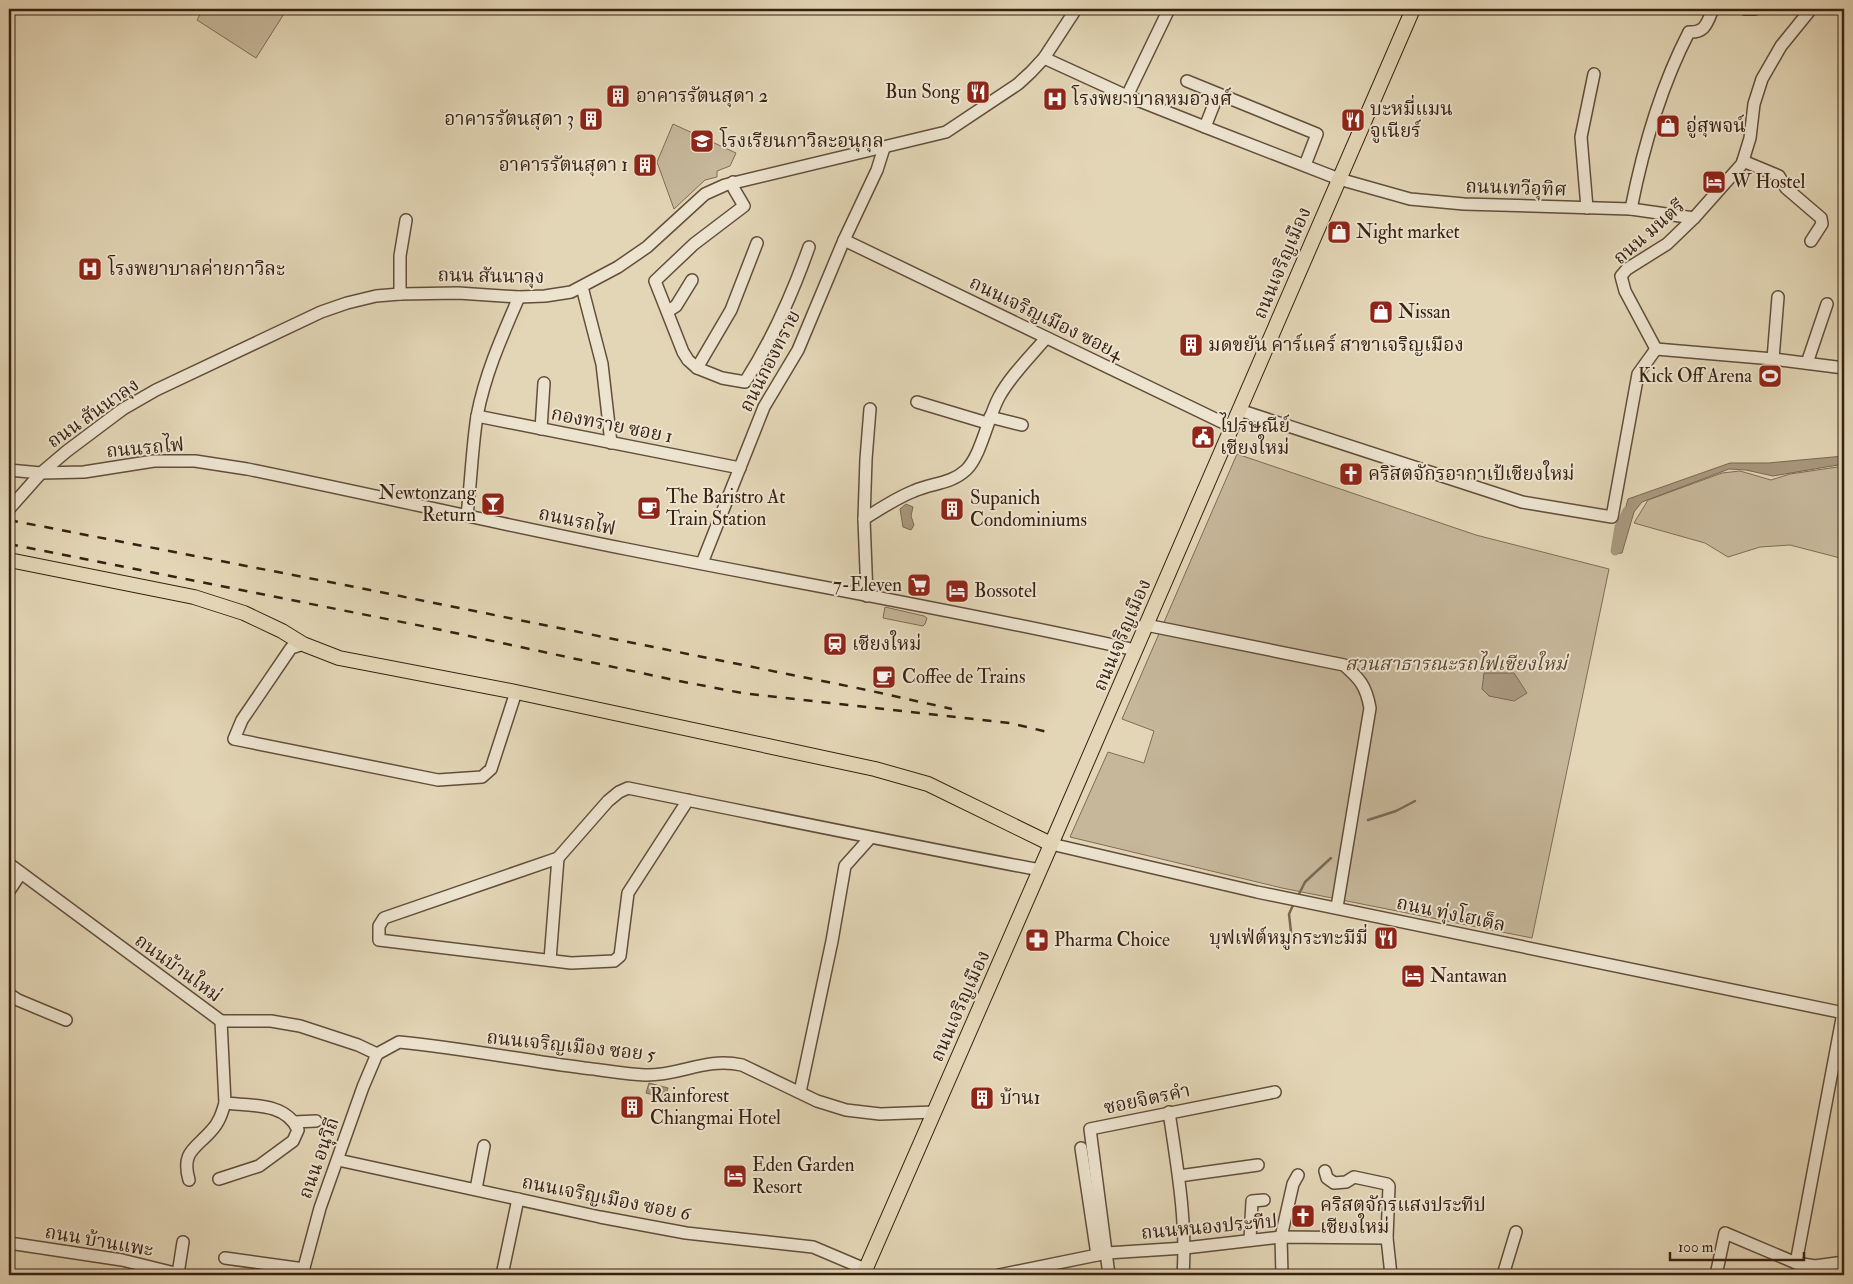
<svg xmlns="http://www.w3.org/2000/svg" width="1853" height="1284" font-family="'IM FELL Double Pica','Noto Serif Thai',serif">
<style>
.green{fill:#c6b79a;stroke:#7e6c56}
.water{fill:#a9987e;stroke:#7b6853}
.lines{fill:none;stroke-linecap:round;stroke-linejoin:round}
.stream{stroke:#7b6853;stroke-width:2.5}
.canal{stroke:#a9987e;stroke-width:9}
.minor-casing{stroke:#624e3b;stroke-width:14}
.major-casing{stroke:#372112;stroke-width:16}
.minor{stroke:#ede4d0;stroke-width:11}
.major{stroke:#e3d6b6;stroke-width:14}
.rail{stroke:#372112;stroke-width:2.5;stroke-dasharray:9 9;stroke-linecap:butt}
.labels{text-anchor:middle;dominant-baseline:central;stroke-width:4;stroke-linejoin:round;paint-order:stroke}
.poi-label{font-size:19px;fill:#372112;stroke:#ede4d0;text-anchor:start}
.street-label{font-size:19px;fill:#372112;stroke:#ede4d0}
.park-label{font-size:19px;font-style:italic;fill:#5b4634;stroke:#ede4d0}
</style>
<rect width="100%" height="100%" fill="#e3d6b6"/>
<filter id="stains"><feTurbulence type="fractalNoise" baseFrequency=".004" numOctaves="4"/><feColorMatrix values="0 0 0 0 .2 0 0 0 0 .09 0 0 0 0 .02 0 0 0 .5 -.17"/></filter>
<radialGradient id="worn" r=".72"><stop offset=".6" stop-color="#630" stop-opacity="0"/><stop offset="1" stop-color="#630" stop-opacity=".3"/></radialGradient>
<!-- green -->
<g class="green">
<polygon points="203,9 287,9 256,58 197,20"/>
<polygon points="673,124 736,153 730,166 717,171 717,177 705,180 674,209 657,162"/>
<polygon points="1237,454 1476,535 1609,569 1532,938 1282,888 1070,837 1108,752 1144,763 1154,731 1122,719"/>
<polygon points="1844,466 1844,559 1790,545 1760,547 1728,557 1705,543 1634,523 1648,500 1722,473 1740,471 1771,480 1790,474"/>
<polygon points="885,607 924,616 927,618 925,624 923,626 883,618"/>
</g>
<!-- water -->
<g class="water">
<polygon points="1844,456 1844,464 1773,476 1746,470 1729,469 1642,502 1634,512 1622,553 1613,554 1628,499 1730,463 1768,463"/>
<polygon points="906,504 913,507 911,516 914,525 911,530 903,527 900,509"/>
<polygon points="1484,673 1514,673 1527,693 1514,701 1489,696 1482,689"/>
<polygon points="649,1083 668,1088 665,1098 646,1093"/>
</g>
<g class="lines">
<!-- stream -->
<g class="stream">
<polyline points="1368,820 1396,811 1415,801"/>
<polyline points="1298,896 1305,882 1331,858"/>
<polyline points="1292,941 1289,914 1294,903"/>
</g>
<!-- canal -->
<polyline class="canal" points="1615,551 1619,527 1627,511"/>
<!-- minor casing -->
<g class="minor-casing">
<g id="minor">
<polyline points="1745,9 1755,9"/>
<polyline points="1044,58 1127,96 1205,127 1339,179 1410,199 1464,204 1631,209 1694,218"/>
<polyline points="1187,81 1317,134 1305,165"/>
<polyline points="1127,96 1169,9"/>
<polyline points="1205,127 1218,94"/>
<polyline points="1743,161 1779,176 1786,188 1821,218 1822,224 1811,241"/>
<path d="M 733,182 L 734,189 L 744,206 L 694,244 L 655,281 L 683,352 L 688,360 L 697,368 L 722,378 L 745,382 C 772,340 792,295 809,247"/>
<polyline points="1587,208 1581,137 1594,74"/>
<path d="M 1631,209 C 1643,148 1660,88 1689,32 C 1706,33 1707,22 1713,9"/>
<polyline points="844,240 1232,427"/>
<polyline points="582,287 602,364 611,443"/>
<polyline points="400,294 400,256 406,220"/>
<polyline points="668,311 676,306 692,280"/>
<polyline points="1656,349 1625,291 1621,276 1627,269 1667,244 1694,218 1742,164 1750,138 1754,104 1762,79 1781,46 1811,9"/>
<polyline points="1656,349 1773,359 1844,368"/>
<polyline points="1773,359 1778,297"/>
<polyline points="1807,363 1827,304"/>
<polyline points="697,368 731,310 757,243"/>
<polyline points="917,402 987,423"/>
<polyline points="1239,410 1522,502 1612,517 1638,374 1656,349"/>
<polyline points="477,416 740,468"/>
<polyline points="990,417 1022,425"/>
<polyline points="541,429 544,383"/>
<path d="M 9,470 L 41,473 L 84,472 L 154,461 L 195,461 L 247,469 C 374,495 500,524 626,549 C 796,583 967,612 1135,650"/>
<polyline points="9,509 41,473 67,451 123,409 156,390 321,312 347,303 376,296 400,294 458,293 519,297 545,296 571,292 618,267 647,247 705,194 725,185 946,132 1018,84 1031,72 1044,58 1076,9"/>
<path d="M 467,515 C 471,482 472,448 477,416 C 485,374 502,336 519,297"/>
<path d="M 864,519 C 880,509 896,498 914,491 C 932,483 951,484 966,470 C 981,456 988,417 999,397 C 1011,375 1030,357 1046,338"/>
<polyline points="702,563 764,407 798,350 844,240 877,170 884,148"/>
<polyline points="867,596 864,519 866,459 870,409"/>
<path d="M 1146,625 L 1344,665 C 1360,679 1366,686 1370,708 L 1337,907"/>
<polyline points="303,644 291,648 242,720 234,739 438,780 482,777 491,769 516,692"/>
<path d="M 688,800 L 628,893 L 620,956 L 614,961 L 571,963 L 379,940 L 379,926 L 384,918 L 558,858 L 608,801 L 619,792 L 628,788 C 765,816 902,844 1040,870"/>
<polyline points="1051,844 1257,892 1844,1013"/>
<polyline points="9,864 221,1021 271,1021 300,1026 358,1045 377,1054"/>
<polyline points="9,891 21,873"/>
<polyline points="550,960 558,858"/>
<polyline points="9,994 18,1000 66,1020"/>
<path d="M 377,1054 L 399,1042 C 461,1048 522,1060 584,1068 C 604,1070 624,1074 645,1075 C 680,1076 705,1057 742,1065 L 817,1101 L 846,1110 L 880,1114 L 934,1112"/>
<polyline points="800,1092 832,941 845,866 870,838"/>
<path d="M 1169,1112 C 1177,1166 1187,1221 1183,1275"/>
<polyline points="294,1122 316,1121"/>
<polyline points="1081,1148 1097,1255"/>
<polyline points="338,1160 600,1217 686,1233 813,1247 865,1269"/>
<polyline points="1325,1171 1327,1178 1334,1183 1346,1182 1354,1177 1387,1184 1389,1186 1387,1238 1391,1275"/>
<polyline points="1179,1176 1258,1165"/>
<path d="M 219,1179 L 259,1166 L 293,1141 L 298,1130 C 286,1102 250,1106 225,1103 L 221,1021"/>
<path d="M 189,1180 C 181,1152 195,1149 211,1131 C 219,1123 222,1113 225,1103"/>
<polyline points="476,1189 484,1146"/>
<polyline points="1250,1240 1252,1201 1264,1200"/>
<polyline points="9,1243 122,1260 183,1275"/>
<polyline points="225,1258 304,1269"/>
<polyline points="1796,1263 1843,1013"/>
<polyline points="178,1274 183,1242"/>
<polyline points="302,1275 320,1208 363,1087 377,1054"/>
<polyline points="502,1275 518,1199"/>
<polyline points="999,1275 1107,1253 1185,1248 1281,1237 1387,1238"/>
<polyline points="1109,1275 1090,1129 1275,1092"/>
<polyline points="1282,1275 1281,1237 1293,1184 1298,1175"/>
<polyline points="1503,1275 1516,1232"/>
<polyline points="1716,1275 1725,1233 1796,1263 1815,1266 1844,1262"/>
</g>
</g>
<!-- major casing -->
<g class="major-casing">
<g id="major">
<polyline points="9,560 194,597 244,613 282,631 303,644 339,658 516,692 875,769 928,784 1051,844"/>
<polyline points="863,1275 1060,824 1413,9"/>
</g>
</g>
<!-- minor -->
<use href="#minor" class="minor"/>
<!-- major -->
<use href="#major" class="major"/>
<!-- rail -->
<g class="rail">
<polyline points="9,520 355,587 867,690 952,709"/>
<polyline points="9,544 432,628 674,680 742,693 1010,723 1052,733"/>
</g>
</g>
<!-- icons -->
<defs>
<g id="restaurant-square" transform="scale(1.25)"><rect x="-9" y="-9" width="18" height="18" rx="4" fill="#8f2418" stroke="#ede4d0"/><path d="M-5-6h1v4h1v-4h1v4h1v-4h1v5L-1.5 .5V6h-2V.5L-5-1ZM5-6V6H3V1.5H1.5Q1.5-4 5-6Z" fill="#fff"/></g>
<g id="building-square" transform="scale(1.25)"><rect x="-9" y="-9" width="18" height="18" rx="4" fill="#8f2418" stroke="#ede4d0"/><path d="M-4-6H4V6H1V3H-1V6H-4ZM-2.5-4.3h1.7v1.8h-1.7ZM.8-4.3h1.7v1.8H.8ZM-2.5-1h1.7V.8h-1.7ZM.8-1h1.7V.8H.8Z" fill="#fff"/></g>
<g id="hospital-square" transform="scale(1.25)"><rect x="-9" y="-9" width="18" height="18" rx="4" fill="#8f2418" stroke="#ede4d0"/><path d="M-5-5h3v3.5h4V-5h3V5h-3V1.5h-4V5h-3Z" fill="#fff"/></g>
<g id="shop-square" transform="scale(1.25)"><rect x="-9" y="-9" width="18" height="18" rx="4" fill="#8f2418" stroke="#ede4d0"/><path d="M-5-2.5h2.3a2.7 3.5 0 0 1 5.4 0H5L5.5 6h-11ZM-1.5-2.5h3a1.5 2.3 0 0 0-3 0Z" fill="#fff"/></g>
<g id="school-square" transform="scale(1.25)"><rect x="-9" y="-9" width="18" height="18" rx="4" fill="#8f2418" stroke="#ede4d0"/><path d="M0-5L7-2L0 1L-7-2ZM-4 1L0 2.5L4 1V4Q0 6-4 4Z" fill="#fff"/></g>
<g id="hotel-square" transform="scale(1.25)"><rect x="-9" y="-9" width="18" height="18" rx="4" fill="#8f2418" stroke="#ede4d0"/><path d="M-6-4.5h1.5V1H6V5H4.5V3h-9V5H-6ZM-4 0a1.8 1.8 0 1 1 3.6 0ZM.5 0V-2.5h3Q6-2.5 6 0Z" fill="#fff"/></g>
<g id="stadium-square" transform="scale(1.25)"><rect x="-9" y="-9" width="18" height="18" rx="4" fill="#8f2418" stroke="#ede4d0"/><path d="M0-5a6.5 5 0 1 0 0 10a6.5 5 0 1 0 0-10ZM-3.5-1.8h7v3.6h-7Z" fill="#fff"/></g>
<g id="civic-square" transform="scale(1.25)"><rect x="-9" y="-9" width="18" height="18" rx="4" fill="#8f2418" stroke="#ede4d0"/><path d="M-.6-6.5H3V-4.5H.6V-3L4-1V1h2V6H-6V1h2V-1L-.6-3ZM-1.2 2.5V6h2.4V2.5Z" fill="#fff"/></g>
<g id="church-square" transform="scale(1.25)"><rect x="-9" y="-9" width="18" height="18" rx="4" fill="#8f2418" stroke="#ede4d0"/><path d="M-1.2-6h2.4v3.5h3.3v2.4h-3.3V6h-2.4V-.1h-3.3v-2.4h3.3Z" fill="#fff"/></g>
<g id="bar-square" transform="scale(1.25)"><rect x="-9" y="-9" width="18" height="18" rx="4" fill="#8f2418" stroke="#ede4d0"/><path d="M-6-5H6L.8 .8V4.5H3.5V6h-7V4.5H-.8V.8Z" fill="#fff"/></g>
<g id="cafe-square" transform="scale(1.25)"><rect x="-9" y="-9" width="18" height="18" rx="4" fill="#8f2418" stroke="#ede4d0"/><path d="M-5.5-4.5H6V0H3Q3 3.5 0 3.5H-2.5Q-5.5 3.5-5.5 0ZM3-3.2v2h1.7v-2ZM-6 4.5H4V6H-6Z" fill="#fff"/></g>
<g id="supermarket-square" transform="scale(1.25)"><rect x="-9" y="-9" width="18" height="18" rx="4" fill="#8f2418" stroke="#ede4d0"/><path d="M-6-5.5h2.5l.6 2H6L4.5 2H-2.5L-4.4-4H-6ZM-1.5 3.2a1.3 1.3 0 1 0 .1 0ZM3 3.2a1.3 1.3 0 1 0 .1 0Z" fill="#fff"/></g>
<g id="station-square" transform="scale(1.25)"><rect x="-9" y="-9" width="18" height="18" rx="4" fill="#8f2418" stroke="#ede4d0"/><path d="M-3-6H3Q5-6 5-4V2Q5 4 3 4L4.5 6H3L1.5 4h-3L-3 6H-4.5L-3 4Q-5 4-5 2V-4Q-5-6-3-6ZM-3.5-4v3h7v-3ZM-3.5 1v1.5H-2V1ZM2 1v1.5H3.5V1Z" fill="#fff"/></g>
<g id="pharmacy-square" transform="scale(1.25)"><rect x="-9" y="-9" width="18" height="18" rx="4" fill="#8f2418" stroke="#ede4d0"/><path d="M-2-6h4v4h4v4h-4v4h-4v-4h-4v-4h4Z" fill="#fff"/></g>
</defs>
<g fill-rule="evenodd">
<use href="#restaurant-square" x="978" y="92"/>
<use href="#building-square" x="618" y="96"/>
<use href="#hospital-square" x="1055" y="99"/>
<use href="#building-square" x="591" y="119"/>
<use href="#restaurant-square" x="1353" y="120"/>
<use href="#shop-square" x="1668" y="126"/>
<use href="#school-square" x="702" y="141"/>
<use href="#building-square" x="645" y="165"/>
<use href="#hotel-square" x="1714" y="182"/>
<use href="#shop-square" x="1339" y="232"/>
<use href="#hospital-square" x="90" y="269"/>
<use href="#shop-square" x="1381" y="312"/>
<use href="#building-square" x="1191" y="345"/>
<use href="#stadium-square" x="1770" y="376"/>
<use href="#civic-square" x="1203" y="437"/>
<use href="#church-square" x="1351" y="474"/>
<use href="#bar-square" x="493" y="504"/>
<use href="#cafe-square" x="649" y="508"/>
<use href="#building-square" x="952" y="509"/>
<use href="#supermarket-square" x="919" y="585"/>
<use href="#hotel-square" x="957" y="591"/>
<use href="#station-square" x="835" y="644"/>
<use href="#cafe-square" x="884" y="677"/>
<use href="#restaurant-square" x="1386" y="938"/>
<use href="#pharmacy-square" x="1037" y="940"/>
<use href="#hotel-square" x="1413" y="976"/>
<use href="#building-square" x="982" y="1098"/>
<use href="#building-square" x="632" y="1107"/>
<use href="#hotel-square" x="735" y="1176"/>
<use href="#church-square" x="1303" y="1216"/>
</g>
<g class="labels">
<!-- poi labels -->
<g class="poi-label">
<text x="960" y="92" text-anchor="end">Bun Song</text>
<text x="636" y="96">อาคารรัตนสุดา 2</text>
<text x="1072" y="99">โรงพยาบาลหมอวงศ์</text>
<text x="1370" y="109">บะหมี่แมน<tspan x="1370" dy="22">จูเนียร์</tspan></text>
<text x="574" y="119" text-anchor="end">อาคารรัตนสุดา 3</text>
<text x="1686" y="126">อู่สุพจน์</text>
<text x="720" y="141">โรงเรียนกาวิละอนุกุล</text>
<text x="628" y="165" text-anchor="end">อาคารรัตนสุดา 1</text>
<text x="1732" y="182">W Hostel</text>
<text x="1356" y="232">Night market</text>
<text x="108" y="269">โรงพยาบาลค่ายกาวิละ</text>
<text x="1398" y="312">Nissan</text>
<text x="1208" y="345">มดขยัน คาร์แคร์ สาขาเจริญเมือง</text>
<text x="1752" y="376" text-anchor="end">Kick Off Arena</text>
<text x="1220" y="426">ไปรษณีย์<tspan x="1220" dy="22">เชียงใหม่</tspan></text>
<text x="1368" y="474">คริสตจักรอากาเป้เชียงใหม่</text>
<text x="476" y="493" text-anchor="end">Newtonzang<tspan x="476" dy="22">Return</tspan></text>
<text x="666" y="497">The Baristro At<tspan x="666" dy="22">Train Station</tspan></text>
<text x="970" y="498">Supanich<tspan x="970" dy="22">Condominiums</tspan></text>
<text x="902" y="585" text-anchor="end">7-Eleven</text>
<text x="974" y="591">Bossotel</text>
<text x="852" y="644">เชียงใหม่</text>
<text x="902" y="677">Coffee de Trains</text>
<text x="1368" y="938" text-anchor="end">บุฟเฟ่ต์หมูกระทะมีมี่</text>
<text x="1054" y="940">Pharma Choice</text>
<text x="1430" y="976">Nantawan</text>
<text x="650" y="1096">Rainforest<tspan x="650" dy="22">Chiangmai Hotel</tspan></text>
<text x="1000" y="1098">บ้าน1</text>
<text x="752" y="1165">Eden Garden<tspan x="752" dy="22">Resort</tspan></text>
<text x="1320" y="1205">คริสตจักรแสงประทีป<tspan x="1320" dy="22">เชียงใหม่</tspan></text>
</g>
<!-- street labels -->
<g class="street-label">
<text transform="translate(1516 188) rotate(2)">ถนนเทวีอุทิศ</text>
<text transform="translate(1649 232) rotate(-41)">ถนน มนตรี</text>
<text transform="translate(1282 263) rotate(-67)">ถนนเจริญเมือง</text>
<text transform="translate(491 276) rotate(1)">ถนน สันนาลุง</text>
<text transform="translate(1046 318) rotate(26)">ถนนเจริญเมือง ซอย4</text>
<text transform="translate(770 361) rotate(-63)">ถนนกองทราย</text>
<text transform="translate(93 413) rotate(-35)">ถนน สันนาลุง</text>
<text transform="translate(612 425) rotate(11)">กองทราย ซอย 1</text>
<text transform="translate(145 448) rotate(-5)">ถนนรถไฟ</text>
<text transform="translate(577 521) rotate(12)">ถนนรถไฟ</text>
<text transform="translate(1122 635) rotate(-67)">ถนนเจริญเมือง</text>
<text transform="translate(1451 914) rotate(12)">ถนน ทุ่งโฮเต็ล</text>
<text transform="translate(178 968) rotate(36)">ถนนบ้านใหม่</text>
<text transform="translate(960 1006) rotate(-66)">ถนนเจริญเมือง</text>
<text transform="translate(571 1046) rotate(6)">ถนนเจริญเมือง ซอย 5</text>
<text transform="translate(1147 1099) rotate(-12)">ซอยจิตรคำ</text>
<text transform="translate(319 1158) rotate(-70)">ถนน อนุวิถี</text>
<text transform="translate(606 1198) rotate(11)">ถนนเจริญเมือง ซอย 6</text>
<text transform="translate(1209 1227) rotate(-5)">ถนนหนองประทีป</text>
<text transform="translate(99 1241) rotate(10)">ถนน บ้านแพะ</text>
</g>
<!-- park labels -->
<g class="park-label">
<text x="1456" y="664">สวนสาธารณะรถไฟเชียงใหม่</text>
</g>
</g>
<!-- margin -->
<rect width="1853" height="1284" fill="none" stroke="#e3d6b6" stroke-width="30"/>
<rect x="10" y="10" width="1833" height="1264" fill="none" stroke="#372112" stroke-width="2.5"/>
<rect x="15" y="15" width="1823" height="1254" fill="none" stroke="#372112"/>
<!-- scale -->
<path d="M1670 1252v8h134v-8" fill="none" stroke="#372112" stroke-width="2.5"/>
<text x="1678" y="1252" font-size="15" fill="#372112" stroke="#ede4d0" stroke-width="4" paint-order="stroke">100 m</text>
<rect width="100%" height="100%" filter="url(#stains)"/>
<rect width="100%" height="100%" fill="url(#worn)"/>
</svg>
